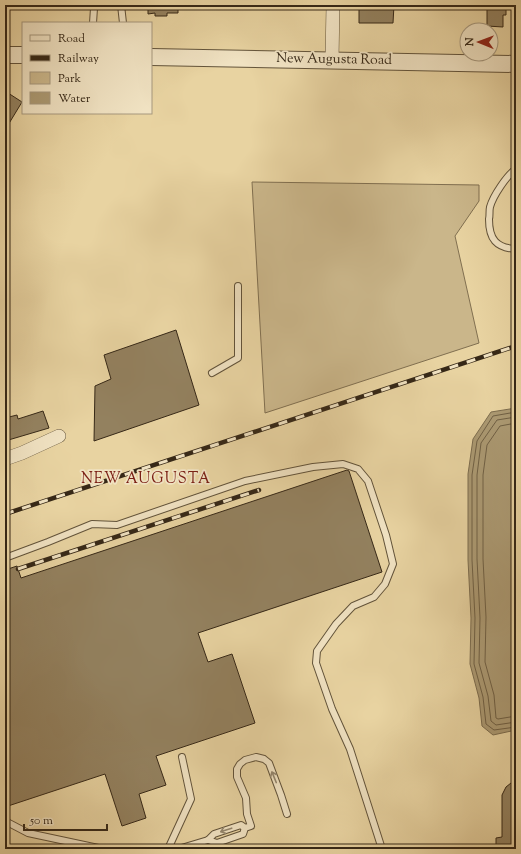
<svg xmlns="http://www.w3.org/2000/svg" width="521" height="854" font-family="'Sorts Mill Goudy',serif">
<style>
.green{fill:#cab68a;stroke:#806f50}
.water{fill:#ab9972;stroke:#7c6c4e}
.lines{fill:none;stroke-linecap:round;stroke-linejoin:round}
.shore{stroke:#706044;stroke-width:1}
.building{fill:#93815f;stroke:#362817}
.service-casing{stroke:#62533a;stroke-width:8}
.minor-casing{stroke:#62533a;stroke-width:14}
.tertiary-casing{stroke:#62533a;stroke-width:18}
.service{stroke:#f0e2c2;stroke-width:6}
.minor{stroke:#f0e2c2;stroke-width:13}
.tertiary{stroke:#f0e2c2;stroke-width:16}
.rail-casing{stroke:#362817;stroke-width:4.5}
.rail{stroke:#f0e2c2;stroke-width:3;stroke-dasharray:9;stroke-linecap:butt}
.oneway{stroke:#93856c}
.labels{text-anchor:middle;dominant-baseline:central;stroke-width:3.5;stroke-linejoin:round;paint-order:stroke}
.street-label{font-size:14px;fill:#362817;stroke:#f0e2c2}
.neighbourhood-label{font-size:15px;letter-spacing:1px;fill:#7a1f14;stroke:#f0e2c2}
</style>
<rect width="100%" height="100%" fill="#e8d3a1"/>
<filter id="stains"><feTurbulence type="fractalNoise" baseFrequency=".005" numOctaves="4"/><feColorMatrix values="0 0 0 0 .2 0 0 0 0 .09 0 0 0 0 .02 0 0 0 .5 -.17"/></filter>
<radialGradient id="worn" r=".72"><stop offset=".6" stop-color="#630" stop-opacity="0"/><stop offset="1" stop-color="#630" stop-opacity=".3"/></radialGradient>
<!-- green -->
<polygon class="green" points="252,182 479,185 479,201 455,236 479,343 265,413"/>
<!-- water -->
<polygon class="water" points="516,408 516,730 493,735 482,726 479,698 470,664 471,618 468,560 468,474 473,439 491,412"/>
<g class="lines">
<!-- shore -->
<g class="shore">
<polyline points="516,412 493,416 477,441 472,475 472,560 475,618 474,664 483,697 486,724 494,730 516,727"/>
<polyline points="516,417 497,420 481,443 477,475 477,559 480,618 479,663 488,696 491,721 496,725 516,722"/>
<polyline points="516,423 500,426 487,445 483,475 483,559 486,617 485,662 494,695 496,718 498,719 516,716"/>
</g>
</g>
<!-- building -->
<g class="building">
<polygon points="148,5 178,5 178,13 167,13 167,16 155,16 155,13 148,14"/>
<polygon points="359,5 394,5 393,23 359,23"/>
<polygon points="495,5 506,5 506,15 503,15 503,27 487,26 487,9 495,9"/>
<polygon points="5,91 22,102 5,130"/>
<polygon points="176,330 199,405 94,441 95,386 111,379 104,355"/>
<polygon points="43,411 49,428 5,441 5,418 17,415 18,419"/>
<polygon points="347,470 349,471 382,572 198,633 208,662 232,654 255,723 156,756 166,785 139,794 146,818 122,826 105,774 5,807 5,570 17,566 21,578"/>
<polygon points="516,779 516,849 496,849 496,838 502,837 502,795 506,787"/>
</g>
<g class="lines">
<!-- service casing -->
<g class="service-casing">
<g id="service">
<polyline points="121,5 123,23"/>
<polyline points="93,23 94,8 97,5"/>
<path d="M 516,169 C 507,175 493,196 490,207 C 489,211 490,216 489,219 C 489,239 496,248 516,249"/>
<polyline points="212,373 238,358 238,286"/>
<polyline points="5,558 48,542 92,524 117,525 245,481 313,467 343,464 358,469 368,481 386,535 393,564 385,584 374,597 353,606 336,624 317,651 316,663 332,709 350,749 382,849"/>
<polyline points="5,822 7,822 28,833 103,849"/>
<polyline points="208,840 217,843 243,834 245,828 251,826 247,814 246,798 237,777 237,769 240,764 245,760 256,757 264,759 269,763 281,795 287,814"/>
<polyline points="168,849 191,799 182,757"/>
<polyline points="178,849 208,840 214,834 241,825 245,828"/>
</g>
</g>
<!-- minor casing -->
<g class="minor-casing">
<g id="minor">
<polyline points="332,60 333,5"/>
<polyline points="5,459 22,453 59,436"/>
</g>
</g>
<!-- tertiary casing -->
<g class="tertiary-casing">
<g id="tertiary">
<polyline points="5,55 23,55"/>
<polyline points="151,57 516,64"/>
</g>
</g>
<!-- service -->
<use href="#service" class="service"/>
<!-- minor -->
<use href="#minor" class="minor"/>
<!-- tertiary -->
<use href="#tertiary" class="tertiary"/>
<!-- rail casing -->
<g class="rail-casing">
<g id="rail">
<polyline points="5,514 516,346"/>
<polyline points="18,569 259,490"/>
</g>
</g>
<!-- rail -->
<use href="#rail" class="rail"/>
</g>
<!-- one-way arrows -->
<defs><path id="oneway-shaft" d="M-6 0H5M1.5-3L5.5 0L1.5 3" fill="none" stroke-width="1.6" stroke-linecap="round" stroke-linejoin="round"/></defs>
<g class="oneway">
<use href="#oneway-shaft" transform="translate(274 777) rotate(-112)"/>
<use href="#oneway-shaft" transform="translate(226 830) rotate(162)"/>
</g>
<g class="labels">
<!-- street labels -->
<g class="street-label">
<text transform="translate(334 60) rotate(1)">New Augusta Road</text>
</g>
<!-- neighbourhood labels -->
<g class="neighbourhood-label">
<text x="146" y="479">NEW AUGUSTA</text>
</g>
</g>
<!-- margin -->
<rect width="521" height="854" fill="none" stroke="#e8d3a1" stroke-width="20"/>
<rect x="6" y="6" width="509" height="842" fill="none" stroke="#362817" stroke-width="2"/>
<rect x="10" y="10" width="501" height="834" fill="none" stroke="#362817"/>
<!-- legend -->
<rect x="22" y="22" width="130" height="92" fill="#f0e2c2" stroke="#a6987e"/>
<rect x="30" y="35" width="20" height="6" fill="#f0e2c2" stroke="#a6987e"/>
<text x="58" y="42" font-size="12" fill="#362817">Road</text>
<rect x="30" y="55" width="20" height="6" fill="#362817" stroke="#a6987e"/>
<text x="58" y="62" font-size="12" fill="#362817">Railway</text>
<rect x="30" y="72" width="20" height="12" fill="#cab68a" stroke="#a6987e"/>
<text x="58" y="82" font-size="12" fill="#362817">Park</text>
<rect x="30" y="92" width="20" height="12" fill="#ab9972" stroke="#a6987e"/>
<text x="58" y="102" font-size="12" fill="#362817">Water</text>
<!-- north arrow -->
<g transform="translate(479 42) rotate(271)"><circle r="19" fill="#f0e2c2" stroke="#a6987e"/>
<path d="M0-3L7 15L0 10L-7 15Z" fill="#8f2418"/>
<text y="-6" font-size="11" font-weight="bold" text-anchor="middle" fill="#362817">N</text>
</g>
<!-- scale -->
<path d="M24 824v6h83v-6" fill="none" stroke="#362817" stroke-width="2"/>
<text x="30" y="824" font-size="12" fill="#362817" stroke="#f0e2c2" stroke-width="3" paint-order="stroke">50 m</text>
<rect width="100%" height="100%" filter="url(#stains)"/>
<rect width="100%" height="100%" fill="url(#worn)"/>
</svg>
